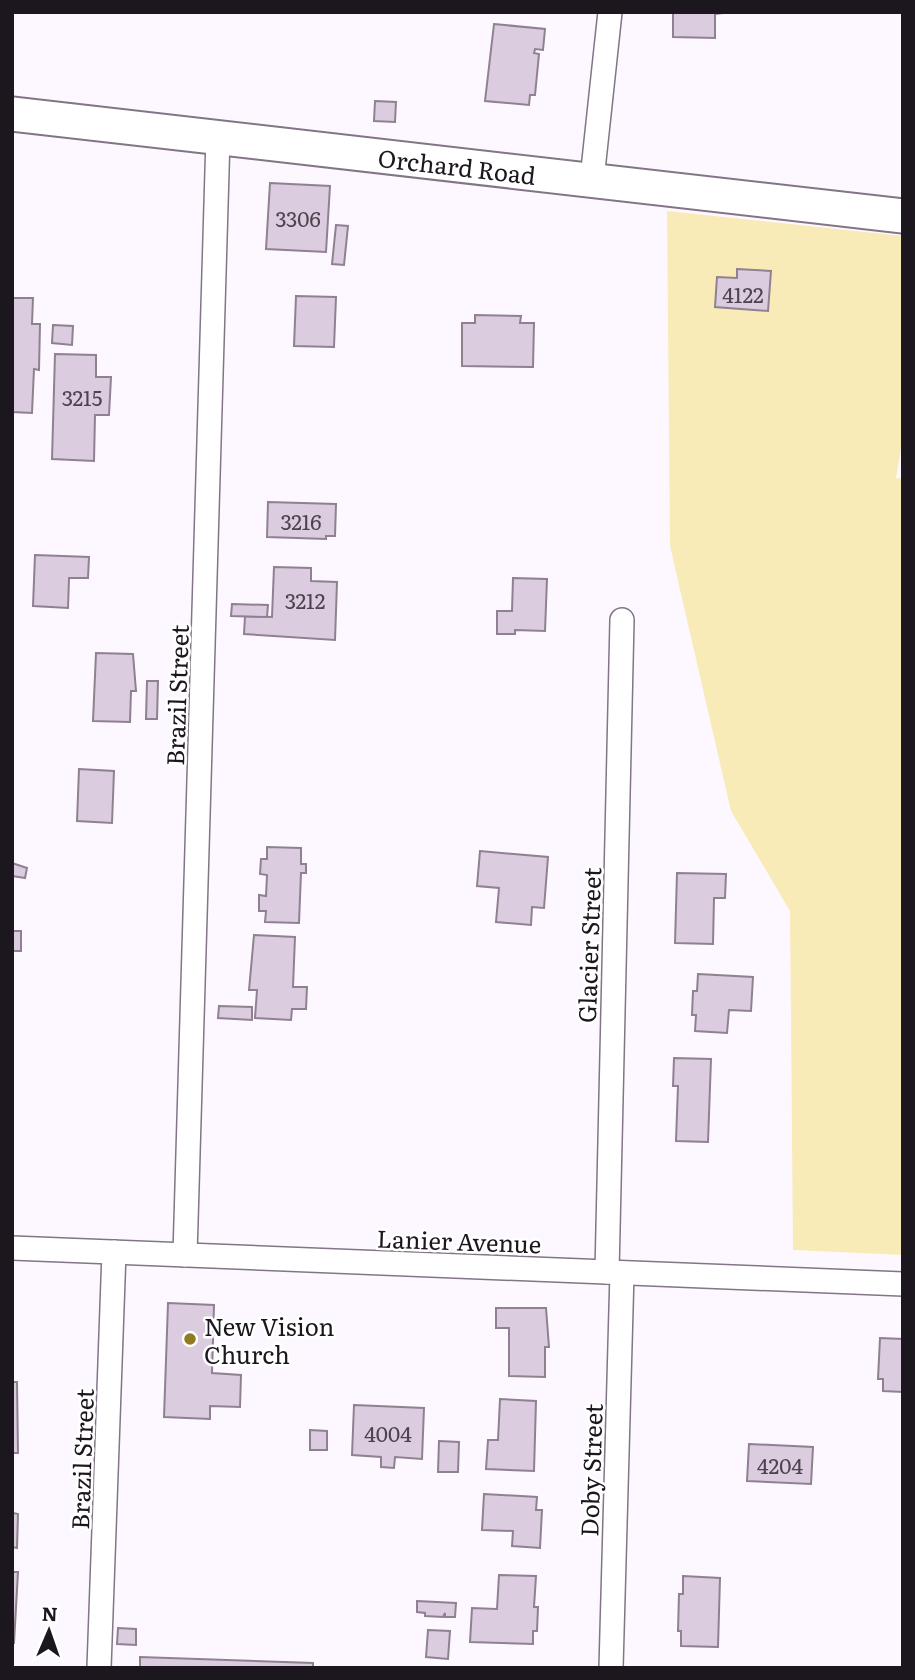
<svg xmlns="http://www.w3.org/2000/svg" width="915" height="1680" font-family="Literata,serif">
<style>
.green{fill:#f8ebb7}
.building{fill:#dbcddf;stroke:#8f8192;stroke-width:2}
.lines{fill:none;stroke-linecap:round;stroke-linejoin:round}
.street-casing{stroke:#827585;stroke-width:26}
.secondary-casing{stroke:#827585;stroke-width:37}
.street{stroke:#fff;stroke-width:23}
.secondary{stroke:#fff;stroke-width:33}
.poi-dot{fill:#907b22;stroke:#fff;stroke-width:2.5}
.labels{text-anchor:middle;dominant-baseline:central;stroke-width:5;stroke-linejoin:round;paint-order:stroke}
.number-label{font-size:21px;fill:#4c444e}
.street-label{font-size:24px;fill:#1c171e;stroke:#fff}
.poi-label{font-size:24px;fill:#1c171e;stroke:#fff;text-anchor:start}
</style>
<rect width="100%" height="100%" fill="#fdf8ff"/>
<!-- green -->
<polygon class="green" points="667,211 903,236 903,437 896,478 903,479 903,1255 793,1250 790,911 731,811 670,546"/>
<!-- building -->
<g class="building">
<polygon points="673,12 731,12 715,14 715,38 673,37"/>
<polygon points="494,24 545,29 543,50 535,49 534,53 539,54 535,95 530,95 529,105 485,101"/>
<polygon points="375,101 396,102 395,122 374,121"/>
<polygon points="270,183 330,186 326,252 266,249"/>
<polygon points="336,225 348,226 344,265 332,264"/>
<polygon points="737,269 771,271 768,311 715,307 717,277 737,278"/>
<polygon points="296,296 336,297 334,347 294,346"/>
<polygon points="12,298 33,298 32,324 40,324 39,370 34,369 32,413 12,412"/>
<polygon points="475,315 521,316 520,323 534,323 533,367 462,366 462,323 475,323"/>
<polygon points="53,325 73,326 72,345 52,343"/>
<polygon points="55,354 96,355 96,377 111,377 109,415 95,415 94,461 52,459"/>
<polygon points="268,502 336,504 335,536 326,536 326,539 267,537"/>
<polygon points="35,555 89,557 88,578 69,578 68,608 33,606"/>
<polygon points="274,567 311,568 311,581 337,582 335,640 244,634 245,616 272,617"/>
<polygon points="513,578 547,579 545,631 515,630 515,634 497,634 497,611 512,611"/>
<polygon points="232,604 268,605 267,617 231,616"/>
<polygon points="96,653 133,654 136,691 131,691 130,722 93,721"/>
<polygon points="147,681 158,681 157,719 146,719"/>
<polygon points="79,769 114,771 112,823 77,821"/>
<polygon points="267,847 301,848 301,864 306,864 306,873 301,873 299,923 265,922 266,911 259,911 259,895 266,896 267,875 260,874 261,859 267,859"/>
<polygon points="480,851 548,857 544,908 532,907 531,925 496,922 499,888 477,886"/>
<polygon points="12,863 27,868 25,878 12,876"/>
<polygon points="677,873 726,874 725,898 714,898 713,944 675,943"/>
<rect x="12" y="931" width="9" height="20"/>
<polygon points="254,935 295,937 293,987 307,987 306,1009 292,1009 291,1020 255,1018 257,990 249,990"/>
<polygon points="698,974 753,977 751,1011 729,1010 727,1033 695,1031 696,1015 692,1015 693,991 697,991"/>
<polygon points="219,1006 252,1007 252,1020 218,1018"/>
<polygon points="674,1058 711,1059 708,1142 676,1141 678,1086 673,1086"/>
<polygon points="168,1303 214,1305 212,1373 241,1375 240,1407 210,1406 210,1419 164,1417"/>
<polygon points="496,1308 546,1308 549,1347 545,1347 545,1377 509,1376 509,1328 496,1328"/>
<polygon points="880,1338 903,1339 903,1392 883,1391 883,1379 878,1379"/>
<polygon points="12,1382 17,1382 18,1453 12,1453"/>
<polygon points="500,1399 536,1401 534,1471 486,1469 488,1440 498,1440"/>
<polygon points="354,1405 424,1408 422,1459 395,1457 394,1468 381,1467 381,1457 352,1455"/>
<polygon points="310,1430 327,1431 327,1450 310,1450"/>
<polygon points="439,1441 459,1442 458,1472 438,1472"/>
<polygon points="749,1444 813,1447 811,1484 747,1481"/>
<polygon points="12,1476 13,1513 18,1514 17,1548 12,1547"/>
<polygon points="484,1494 537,1497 536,1510 542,1510 540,1548 512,1546 513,1531 482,1530"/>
<polygon points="12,1572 18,1572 14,1643 12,1643"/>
<polygon points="499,1575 536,1576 534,1607 538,1607 537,1631 533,1631 533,1644 470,1642 472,1608 497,1609"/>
<polygon points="683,1576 720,1578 718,1647 681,1646 681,1631 678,1631 679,1594 683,1594"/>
<polygon points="417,1601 456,1603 455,1617 445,1617 445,1613 443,1617 425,1616 425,1613 417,1612"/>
<polygon points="118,1628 136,1629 136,1645 117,1644"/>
<polygon points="428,1630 450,1631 448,1659 426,1657"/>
<polygon points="140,1657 313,1663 313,1668 140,1668"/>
</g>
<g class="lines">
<!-- street casing -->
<g class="street-casing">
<g id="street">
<polyline points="592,179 610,12"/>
<polyline points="12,1248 903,1284"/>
<polyline points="185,1255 218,137"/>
<polyline points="607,1272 622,620"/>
<polyline points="99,1668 114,1252"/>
<polyline points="611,1668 622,1273"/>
</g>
</g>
<!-- secondary casing -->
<g class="secondary-casing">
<g id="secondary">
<path id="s1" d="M 12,114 L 903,216"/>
</g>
</g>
<!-- street -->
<use href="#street" class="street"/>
<!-- secondary -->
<use href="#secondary" class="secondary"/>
</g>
<!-- markers -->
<circle class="poi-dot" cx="190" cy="1339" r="7"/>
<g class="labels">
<!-- number labels -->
<g class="number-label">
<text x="298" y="217">3306</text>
<text x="743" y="293">4122</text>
<text x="82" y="396">3215</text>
<text x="301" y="520">3216</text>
<text x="305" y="599">3212</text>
<text x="388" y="1432">4004</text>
<text x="780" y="1464">4204</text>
</g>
<!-- street labels -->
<g class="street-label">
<text stroke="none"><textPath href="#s1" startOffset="448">Orchard Road</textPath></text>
<text transform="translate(176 695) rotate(-88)">Brazil Street</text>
<text transform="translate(588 945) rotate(-88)">Glacier Street</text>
<text transform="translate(459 1240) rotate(2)">Lanier Avenue</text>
<text transform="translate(81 1459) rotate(-88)">Brazil Street</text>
<text transform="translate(590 1470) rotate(-88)">Doby Street</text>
</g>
<!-- poi labels -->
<g class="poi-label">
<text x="204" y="1325">New Vision<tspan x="204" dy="28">Church</tspan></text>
</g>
</g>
<!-- border -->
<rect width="915" height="1680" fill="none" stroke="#1c171e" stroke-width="28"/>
<!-- north arrow -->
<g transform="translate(49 1631) rotate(2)" stroke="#ffffff" stroke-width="5" paint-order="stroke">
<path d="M0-5L12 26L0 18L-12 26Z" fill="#1c171e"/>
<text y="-10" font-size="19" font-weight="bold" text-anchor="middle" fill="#1c171e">N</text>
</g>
</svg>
